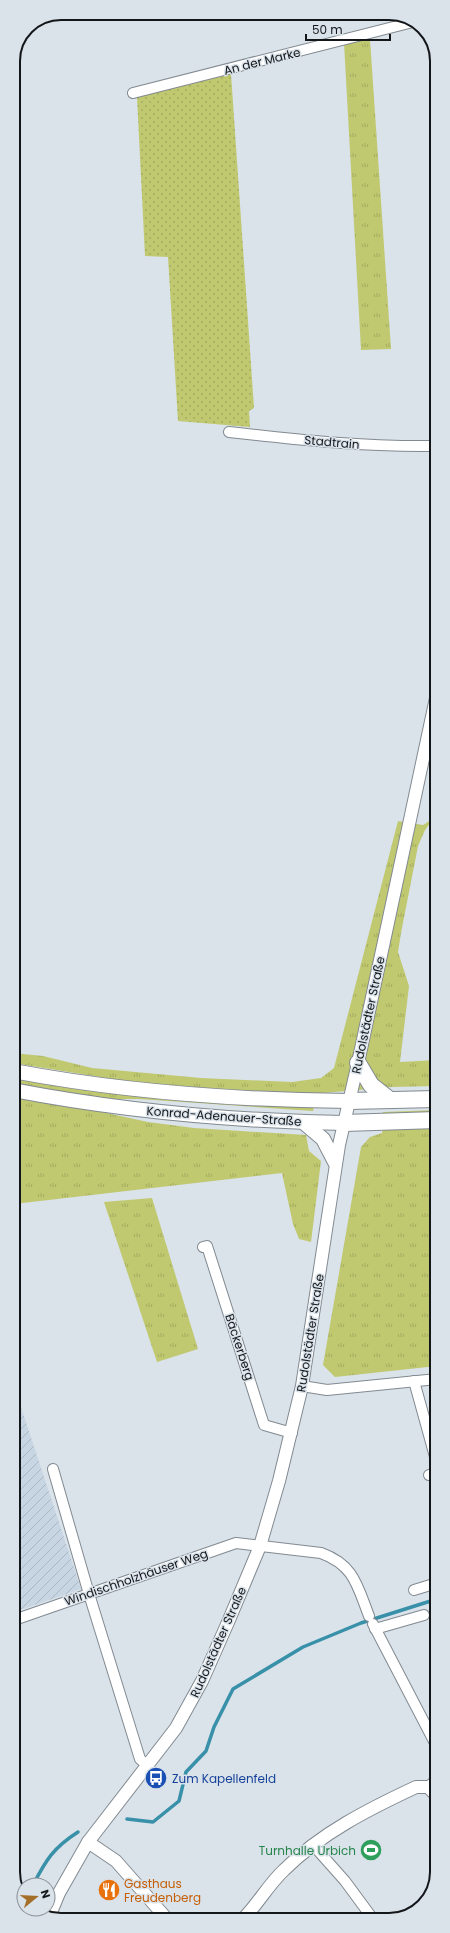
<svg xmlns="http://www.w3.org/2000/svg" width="450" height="1933" font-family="Poppins,sans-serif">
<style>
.industrial{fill:url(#industrial-furrows)}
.grass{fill:url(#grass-tufts)}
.garden{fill:url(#garden-dots)}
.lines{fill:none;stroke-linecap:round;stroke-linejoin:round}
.stream{stroke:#3890a9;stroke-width:3.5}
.minor-casing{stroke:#828a91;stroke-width:12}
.tertiary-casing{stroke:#828a91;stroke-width:14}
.secondary-casing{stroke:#828a91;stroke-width:16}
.trunk-casing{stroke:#828a91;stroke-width:18}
.minor{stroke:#fff;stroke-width:10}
.tertiary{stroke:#fff;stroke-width:12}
.secondary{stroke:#fff;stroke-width:14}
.trunk{stroke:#fff;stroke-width:16}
.labels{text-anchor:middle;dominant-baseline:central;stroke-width:3;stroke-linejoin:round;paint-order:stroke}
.street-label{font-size:12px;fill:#14171a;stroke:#dae2ea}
.transit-label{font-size:12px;fill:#164399;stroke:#dae2ea;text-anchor:start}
.leisure-label{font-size:12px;fill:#27864d;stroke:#dae2ea;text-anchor:end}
.food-label{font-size:12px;fill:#c56008;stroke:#dae2ea;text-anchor:start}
.rim{fill:none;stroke:#14171a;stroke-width:2}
</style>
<defs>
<pattern id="industrial-furrows" width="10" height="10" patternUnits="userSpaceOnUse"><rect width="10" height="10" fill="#c8d6e3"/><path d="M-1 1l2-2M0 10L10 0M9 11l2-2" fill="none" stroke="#abb7c2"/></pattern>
<pattern id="grass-tufts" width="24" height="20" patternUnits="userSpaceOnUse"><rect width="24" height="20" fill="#c0c96f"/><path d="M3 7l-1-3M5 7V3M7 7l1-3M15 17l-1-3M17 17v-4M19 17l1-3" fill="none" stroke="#a4ac60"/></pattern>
<pattern id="garden-dots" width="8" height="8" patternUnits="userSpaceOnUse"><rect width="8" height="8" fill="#c0c96f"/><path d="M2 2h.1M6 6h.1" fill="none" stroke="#a4ac60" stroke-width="1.8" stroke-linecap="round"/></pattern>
</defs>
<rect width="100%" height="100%" fill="#dae2ea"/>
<!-- industrial -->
<polygon class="industrial" points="14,1386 81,1589 14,1612"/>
<!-- grass -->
<g class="grass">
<polygon points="370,39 391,349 361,350 344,43"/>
<polygon points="436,817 436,820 431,822 425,830 418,846 401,933 398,952 409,986 400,1062 437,1060 437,1086 392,1087 312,1094 220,1089 131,1082 13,1063 13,1053 43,1056 92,1068 201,1078 292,1082 321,1078 334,1068 398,821 423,825"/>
<polygon points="13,1078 51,1085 314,1106 313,1111 139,1099 112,1099 13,1084"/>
<polygon points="14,1097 102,1112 148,1122 194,1128 306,1135 309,1151 321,1161 311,1242 299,1239 293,1224 282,1173 14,1204"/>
<polygon points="437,1110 437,1114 382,1116 383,1112"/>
<polygon points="437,1127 437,1366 335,1377 323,1365 361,1147 370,1137 382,1133 383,1128"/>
<polygon points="152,1198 198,1349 157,1362 104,1202"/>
</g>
<!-- garden -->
<polygon class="garden" points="231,74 254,408 249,411 250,427 178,421 168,257 145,256 137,97"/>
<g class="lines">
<!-- stream -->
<g class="stream">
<polyline points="127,1819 153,1822 179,1801 186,1772 206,1751 214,1727 233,1689 303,1647 361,1623 437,1599"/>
<path d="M 33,1885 C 46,1860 53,1848 78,1832"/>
</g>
<!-- minor casing -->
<g class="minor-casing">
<g id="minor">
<polyline points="133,93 413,22"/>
<path d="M 229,432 C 298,440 366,447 436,446"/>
<polyline points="203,1247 207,1246 264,1425 292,1433"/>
<polyline points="414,1381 437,1464"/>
<polyline points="302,1386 327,1390 437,1379"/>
<polyline points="53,1469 89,1594 140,1759 148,1766"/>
<polyline points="429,1475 437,1473"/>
<polyline points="414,1590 437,1583"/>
<path d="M 14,1620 L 236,1543 L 321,1553 C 354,1565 357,1585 369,1616"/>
<polyline points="373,1624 437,1747"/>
<polyline points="375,1629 424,1615"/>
<polyline points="428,1787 437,1779"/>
<polyline points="313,1845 345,1881 373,1919"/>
</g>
</g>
<!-- tertiary casing -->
<g class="tertiary-casing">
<g id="tertiary">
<polyline points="88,1842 116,1861 167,1919"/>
<polyline points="49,1917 59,1893 88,1842 176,1728 202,1681 229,1620 260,1546 279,1481 302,1386 339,1145 358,1063 436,698"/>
<path d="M 243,1919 C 258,1904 268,1885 284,1870 C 321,1833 369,1809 416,1787 L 428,1787 L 437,1796"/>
</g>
</g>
<!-- secondary casing -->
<g class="secondary-casing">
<g id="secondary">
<path d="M 13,1071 C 124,1092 237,1100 349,1101"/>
<path d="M 13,1090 C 122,1111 233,1121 344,1123"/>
<polyline points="303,1122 323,1139 335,1162"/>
</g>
</g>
<!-- trunk casing -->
<g class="trunk-casing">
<g id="trunk">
<polyline points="358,1063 371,1085 390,1100"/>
<polyline points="349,1101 437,1099"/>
<polyline points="344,1123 437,1120"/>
</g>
</g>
<!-- minor -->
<use href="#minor" class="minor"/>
<!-- tertiary -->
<use href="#tertiary" class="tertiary"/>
<!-- secondary -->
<use href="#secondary" class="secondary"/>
<!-- trunk -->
<use href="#trunk" class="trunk"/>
</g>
<!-- icons -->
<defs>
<g id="bus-disc" transform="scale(1.15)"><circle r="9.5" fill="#1a4fb4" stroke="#dae2ea"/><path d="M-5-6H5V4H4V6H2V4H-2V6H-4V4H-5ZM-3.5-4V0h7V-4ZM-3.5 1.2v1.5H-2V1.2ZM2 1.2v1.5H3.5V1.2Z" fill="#fff"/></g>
<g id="stadium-disc" transform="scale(1.15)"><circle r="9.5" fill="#2e9e5b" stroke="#dae2ea"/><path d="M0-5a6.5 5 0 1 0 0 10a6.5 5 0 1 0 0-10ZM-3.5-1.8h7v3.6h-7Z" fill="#fff"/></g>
<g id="restaurant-disc" transform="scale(1.15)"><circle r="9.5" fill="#e8710a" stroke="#dae2ea"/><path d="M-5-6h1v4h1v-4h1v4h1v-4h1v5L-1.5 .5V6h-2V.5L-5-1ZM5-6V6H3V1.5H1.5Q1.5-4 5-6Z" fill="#fff"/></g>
</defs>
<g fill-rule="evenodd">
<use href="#bus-disc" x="156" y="1778"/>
<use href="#stadium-disc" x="371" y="1850"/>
<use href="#restaurant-disc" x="109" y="1890"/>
</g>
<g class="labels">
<!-- street labels -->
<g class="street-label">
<text transform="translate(262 61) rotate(-14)">An der Marke</text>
<text transform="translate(332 442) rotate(5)">Stadtrain</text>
<text transform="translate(368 1015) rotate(-78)">Rudolstädter Straße</text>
<text transform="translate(224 1116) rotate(4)">Konrad-Adenauer-Straße</text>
<text transform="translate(310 1333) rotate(-81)">Rudolstädter Straße</text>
<text transform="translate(240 1347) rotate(72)">Bäckerberg</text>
<text transform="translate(136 1577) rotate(-19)">Windischholzhäuser Weg</text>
<text transform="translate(218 1642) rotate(-66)">Rudolstädter Straße</text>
</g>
<!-- transit labels -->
<g class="transit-label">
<text x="172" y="1778">Zum Kapellenfeld</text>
</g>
<!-- leisure labels -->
<g class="leisure-label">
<text x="356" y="1850">Turnhalle Urbich</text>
</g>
<!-- food labels -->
<g class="food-label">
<text x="124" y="1883">Gasthaus<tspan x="124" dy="14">Freudenberg</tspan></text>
</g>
</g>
<!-- crop -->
<path d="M0 0H450V1933H0ZM61 20H389A41 41 0 0 1 430 61V1872A41 41 0 0 1 389 1913H61A41 41 0 0 1 20 1872V61A41 41 0 0 1 61 20Z" fill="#dae2ea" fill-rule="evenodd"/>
<path class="rim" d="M61 20H389A41 41 0 0 1 430 61V1872A41 41 0 0 1 389 1913H61A41 41 0 0 1 20 1872V61A41 41 0 0 1 61 20Z"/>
<!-- north arrow -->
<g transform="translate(36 1897) rotate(72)"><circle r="19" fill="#dae2ea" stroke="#8b9197"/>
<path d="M0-3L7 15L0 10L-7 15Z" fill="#a47028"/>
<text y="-6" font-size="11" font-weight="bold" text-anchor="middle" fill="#14171a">N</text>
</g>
<!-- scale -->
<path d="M306 34v6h84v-6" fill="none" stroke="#14171a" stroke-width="2"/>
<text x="312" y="34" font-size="12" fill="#14171a" stroke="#dae2ea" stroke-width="3" paint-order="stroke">50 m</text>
</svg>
